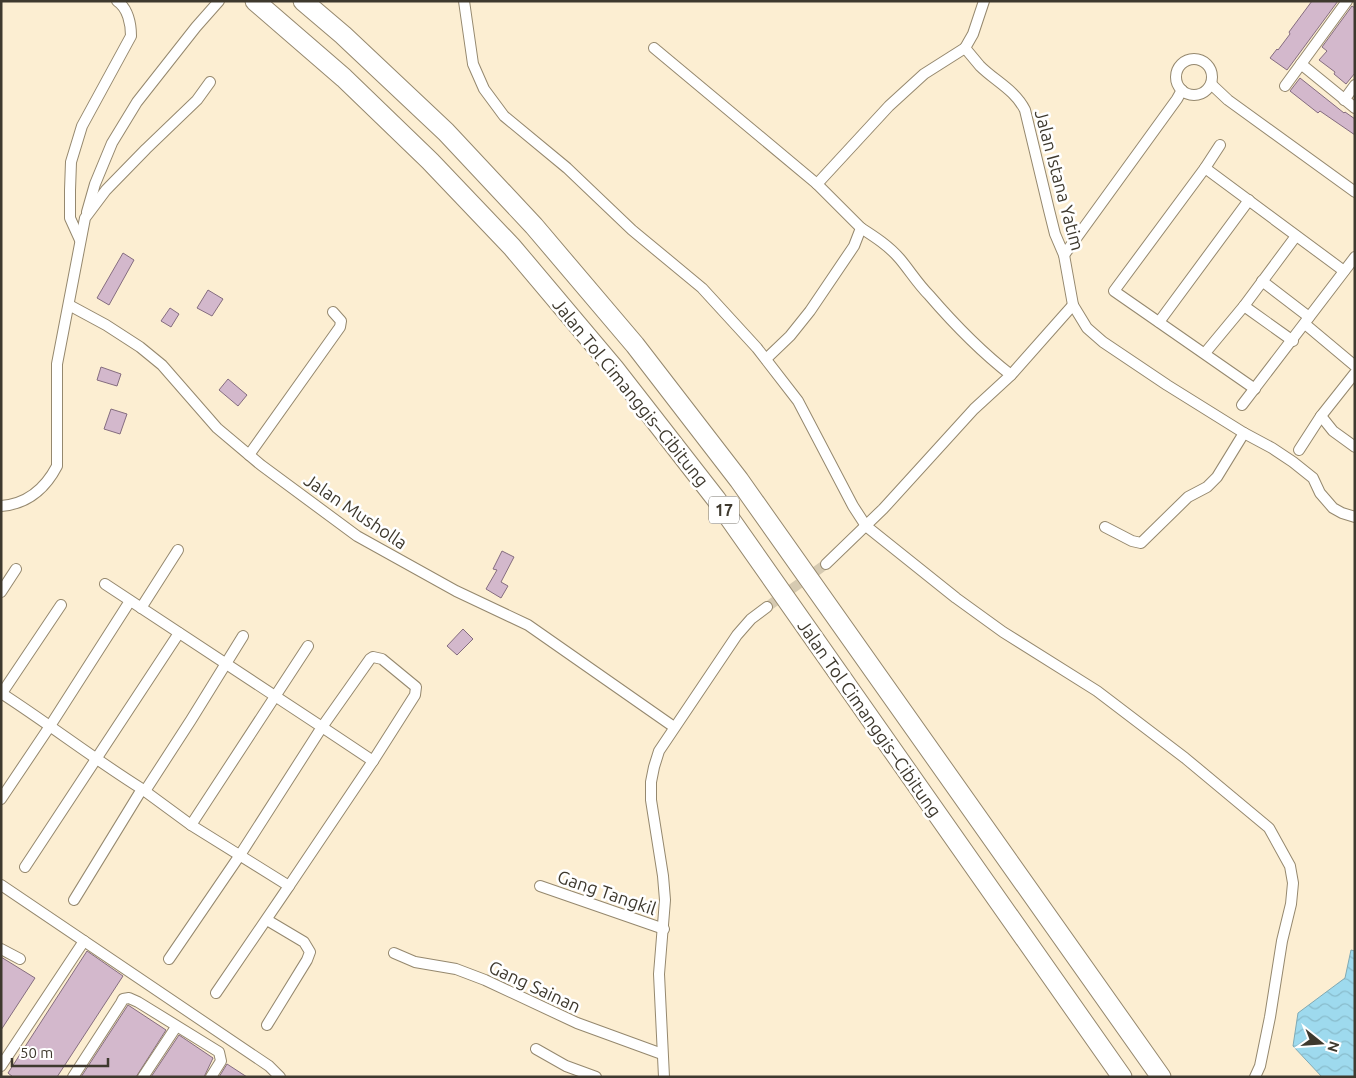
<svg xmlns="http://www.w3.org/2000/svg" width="1356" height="1078" font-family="Ubuntu,sans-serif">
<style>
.water{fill:url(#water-waves);stroke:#81aab4}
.building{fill:#d3b8cc;stroke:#856d7f}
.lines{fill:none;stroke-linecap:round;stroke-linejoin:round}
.minor-tunnel{stroke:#d6cab1;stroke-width:10;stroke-dasharray:10 5;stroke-linecap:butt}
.minor-casing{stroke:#95886e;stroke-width:12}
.motorway-casing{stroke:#95886e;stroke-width:21}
.minor{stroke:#fff;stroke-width:10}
.motorway{stroke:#fff;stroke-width:19}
.labels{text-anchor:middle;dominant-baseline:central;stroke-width:5;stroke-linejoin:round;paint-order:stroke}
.shield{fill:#fff;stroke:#78746d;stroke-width:1}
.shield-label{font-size:16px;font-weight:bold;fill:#3e392e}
.street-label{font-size:18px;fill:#3e392e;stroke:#fff}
</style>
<defs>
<pattern id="water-waves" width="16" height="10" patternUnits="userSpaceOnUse" patternTransform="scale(1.25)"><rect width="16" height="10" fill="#9edaee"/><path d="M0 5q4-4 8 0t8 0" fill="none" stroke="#89bccc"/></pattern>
</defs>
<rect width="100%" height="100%" fill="#fceed2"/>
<!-- water -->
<polygon class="water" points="1351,950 1355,951 1355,1077 1322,1077 1293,1046 1298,1013 1345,978"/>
<!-- building -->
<g class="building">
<polygon points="1312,1 1338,1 1287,70 1270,58 1277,49 1278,50 1290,34 1289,32"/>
<polygon points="1352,6 1355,8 1355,73 1346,84 1334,74 1335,72 1319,60 1327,51 1322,47"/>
<polygon points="1300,78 1344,113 1345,112 1355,119 1355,135 1320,111 1318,113 1290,91"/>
<polygon points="123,253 134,260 109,305 97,298"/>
<polygon points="208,290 223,299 212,316 197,308"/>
<polygon points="170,308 179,314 171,327 161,321"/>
<polygon points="101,367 121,374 117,386 97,380"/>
<polygon points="228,379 247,395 238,406 219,390"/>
<polygon points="111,409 127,414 120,434 104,429"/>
<polygon points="502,551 514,557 501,582 508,586 501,598 486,589 497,570 493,569"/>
<polygon points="463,629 473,639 457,655 447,646"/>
<polygon points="87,951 123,976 57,1077 13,1077 8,1073"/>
<polygon points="1,957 35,978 1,1030"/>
<polygon points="128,1005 166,1030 136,1077 81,1077"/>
<polygon points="179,1035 213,1058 204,1077 151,1077"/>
<polygon points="227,1064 247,1077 219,1077"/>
</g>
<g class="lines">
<!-- minor-tunnel -->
<polyline class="minor-tunnel" points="767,607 826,564"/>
<!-- minor casing -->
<g class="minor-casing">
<g id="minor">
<polyline points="464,1 473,64 484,89 504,116 567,168 632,230 702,288 757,348 798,401 853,506 866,526 956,598 1003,632 1097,691 1185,758 1269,828 1290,866 1293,883 1291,904 1282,941 1270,1017 1260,1066 1255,1077"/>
<path d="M 984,1 L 973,34 L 965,48 C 970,54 975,60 980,66 C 995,81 1015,90 1025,110 L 1049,210 L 1055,234 L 1064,255 L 1073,305 L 1087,328 L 1103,342 L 1167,385 L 1244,433 L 1272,448 L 1293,462 L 1313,478 L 1320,493 L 1333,508 L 1342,513 L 1355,517"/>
<polyline points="654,48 817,184 861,228 854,246 810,311 790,336 766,359"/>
<circle cx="1194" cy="77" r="18"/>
<polyline points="1301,64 1355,108"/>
<polyline points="1211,84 1228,100 1355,192"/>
<polyline points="1285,86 1347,1"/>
<polyline points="1344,100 1355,85"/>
<polyline points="1220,145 1205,168 1114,291 1255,389"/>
<polyline points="1205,168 1344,271"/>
<polyline points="817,184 889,106 924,74 965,48"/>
<polyline points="87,212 95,184 112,143 137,102 196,27 219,1"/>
<path d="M 861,228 C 875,237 889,246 900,259 C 910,271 918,284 929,295 C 954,324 980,351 1011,375"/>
<path d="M 80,240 L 70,218 L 70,190 L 71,162 L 82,126 L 131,36 C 131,24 128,8 117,1"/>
<polyline points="1064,255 1177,99 1182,90"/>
<polyline points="1262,281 1309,317"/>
<polyline points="69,305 106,325 140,347 162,365 217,428 261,465 357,536 456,591 528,625 674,727"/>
<polyline points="1244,306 1293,341"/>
<polyline points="1159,322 1249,200"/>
<polyline points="1305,324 1355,366"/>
<polyline points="1205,353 1244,306 1296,236"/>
<polyline points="1355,373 1321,416 1333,431 1355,447"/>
<polyline points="1242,405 1355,257"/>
<polyline points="1299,450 1321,416"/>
<polyline points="249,455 340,327 341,321 333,312"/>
<path d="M 1,506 C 27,504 45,489 57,466 L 57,364 L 85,218 L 106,190 L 146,149 L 197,100 L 210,82"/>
<polyline points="1105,527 1132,541 1141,543 1188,497 1207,487 1217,477 1244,433"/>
<polyline points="826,564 883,509 974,409 1011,375 1073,305"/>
<polyline points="105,584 322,727 240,855 169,959"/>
<polyline points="1,592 16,569"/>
<polyline points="141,608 178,550"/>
<polygon points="373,657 382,659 416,687 415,695 373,761 322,727 370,659"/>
<path d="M 1,693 C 49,724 94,759 142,789 L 74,900"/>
<polyline points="2,693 61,605"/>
<polyline points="142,789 191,825 289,886 216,993"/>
<polyline points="145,791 191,720 243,636"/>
<polyline points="1,799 50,726 130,601"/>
<polyline points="191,825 308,646"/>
<polyline points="25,867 179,633"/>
<polyline points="1,885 269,1066 280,1077"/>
<polyline points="289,886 373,761"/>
<polyline points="540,886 664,929"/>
<polyline points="267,920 304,942 310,952 307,960 267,1025"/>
<polyline points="1,949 20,959"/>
<polyline points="394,953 415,962 456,969 485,980 577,1023 662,1054"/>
<polyline points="536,1049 566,1066 596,1077"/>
<polyline points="1,1066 84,941"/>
<polyline points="73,1077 121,1003 123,999 129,998 138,1002 219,1052 221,1061 211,1077"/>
<polyline points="143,1077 176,1027"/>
<polyline points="664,1077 659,974 665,900 663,876 651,800 651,782 654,767 659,751 737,635 751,619 767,607"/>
</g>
</g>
<!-- motorway casing -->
<g class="motorway-casing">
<g id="motorway">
<polyline points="255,1 344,78 430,161 512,247 614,368 716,499 1122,1077"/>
<polyline points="303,1 343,35 446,132 534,226 635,345 739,480 1161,1077"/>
</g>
</g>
<!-- minor -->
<use href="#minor" class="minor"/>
<!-- motorway -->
<use href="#motorway" class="motorway"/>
</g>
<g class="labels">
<!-- shield labels -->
<rect class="shield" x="709" y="496.5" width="30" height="27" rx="4"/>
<g class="shield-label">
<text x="724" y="510">17</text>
</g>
<!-- street labels -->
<g class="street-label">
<text transform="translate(1060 180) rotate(75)">Jalan Istana Yatim</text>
<text transform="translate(631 392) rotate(51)">Jalan Tol Cimanggis–Cibitung</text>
<text transform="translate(356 511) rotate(34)">Jalan Musholla</text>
<text transform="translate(870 718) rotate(55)">Jalan Tol Cimanggis–Cibitung</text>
<text transform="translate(607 892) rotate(19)">Gang Tangkil</text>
<text transform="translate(535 986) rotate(25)">Gang Sainan</text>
</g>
</g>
<!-- border -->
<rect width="1356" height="1078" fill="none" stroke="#3e392e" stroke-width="5"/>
<!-- north arrow -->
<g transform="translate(1321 1043) rotate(107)" stroke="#ffffff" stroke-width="4" paint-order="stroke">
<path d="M0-4L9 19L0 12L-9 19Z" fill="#3e392e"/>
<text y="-8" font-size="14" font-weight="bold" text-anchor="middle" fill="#3e392e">N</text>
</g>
<!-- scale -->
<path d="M12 1058v8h96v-8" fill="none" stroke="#3e392e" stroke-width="2.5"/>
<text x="20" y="1058" font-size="15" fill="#3e392e" stroke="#ffffff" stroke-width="4" paint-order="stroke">50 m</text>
</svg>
